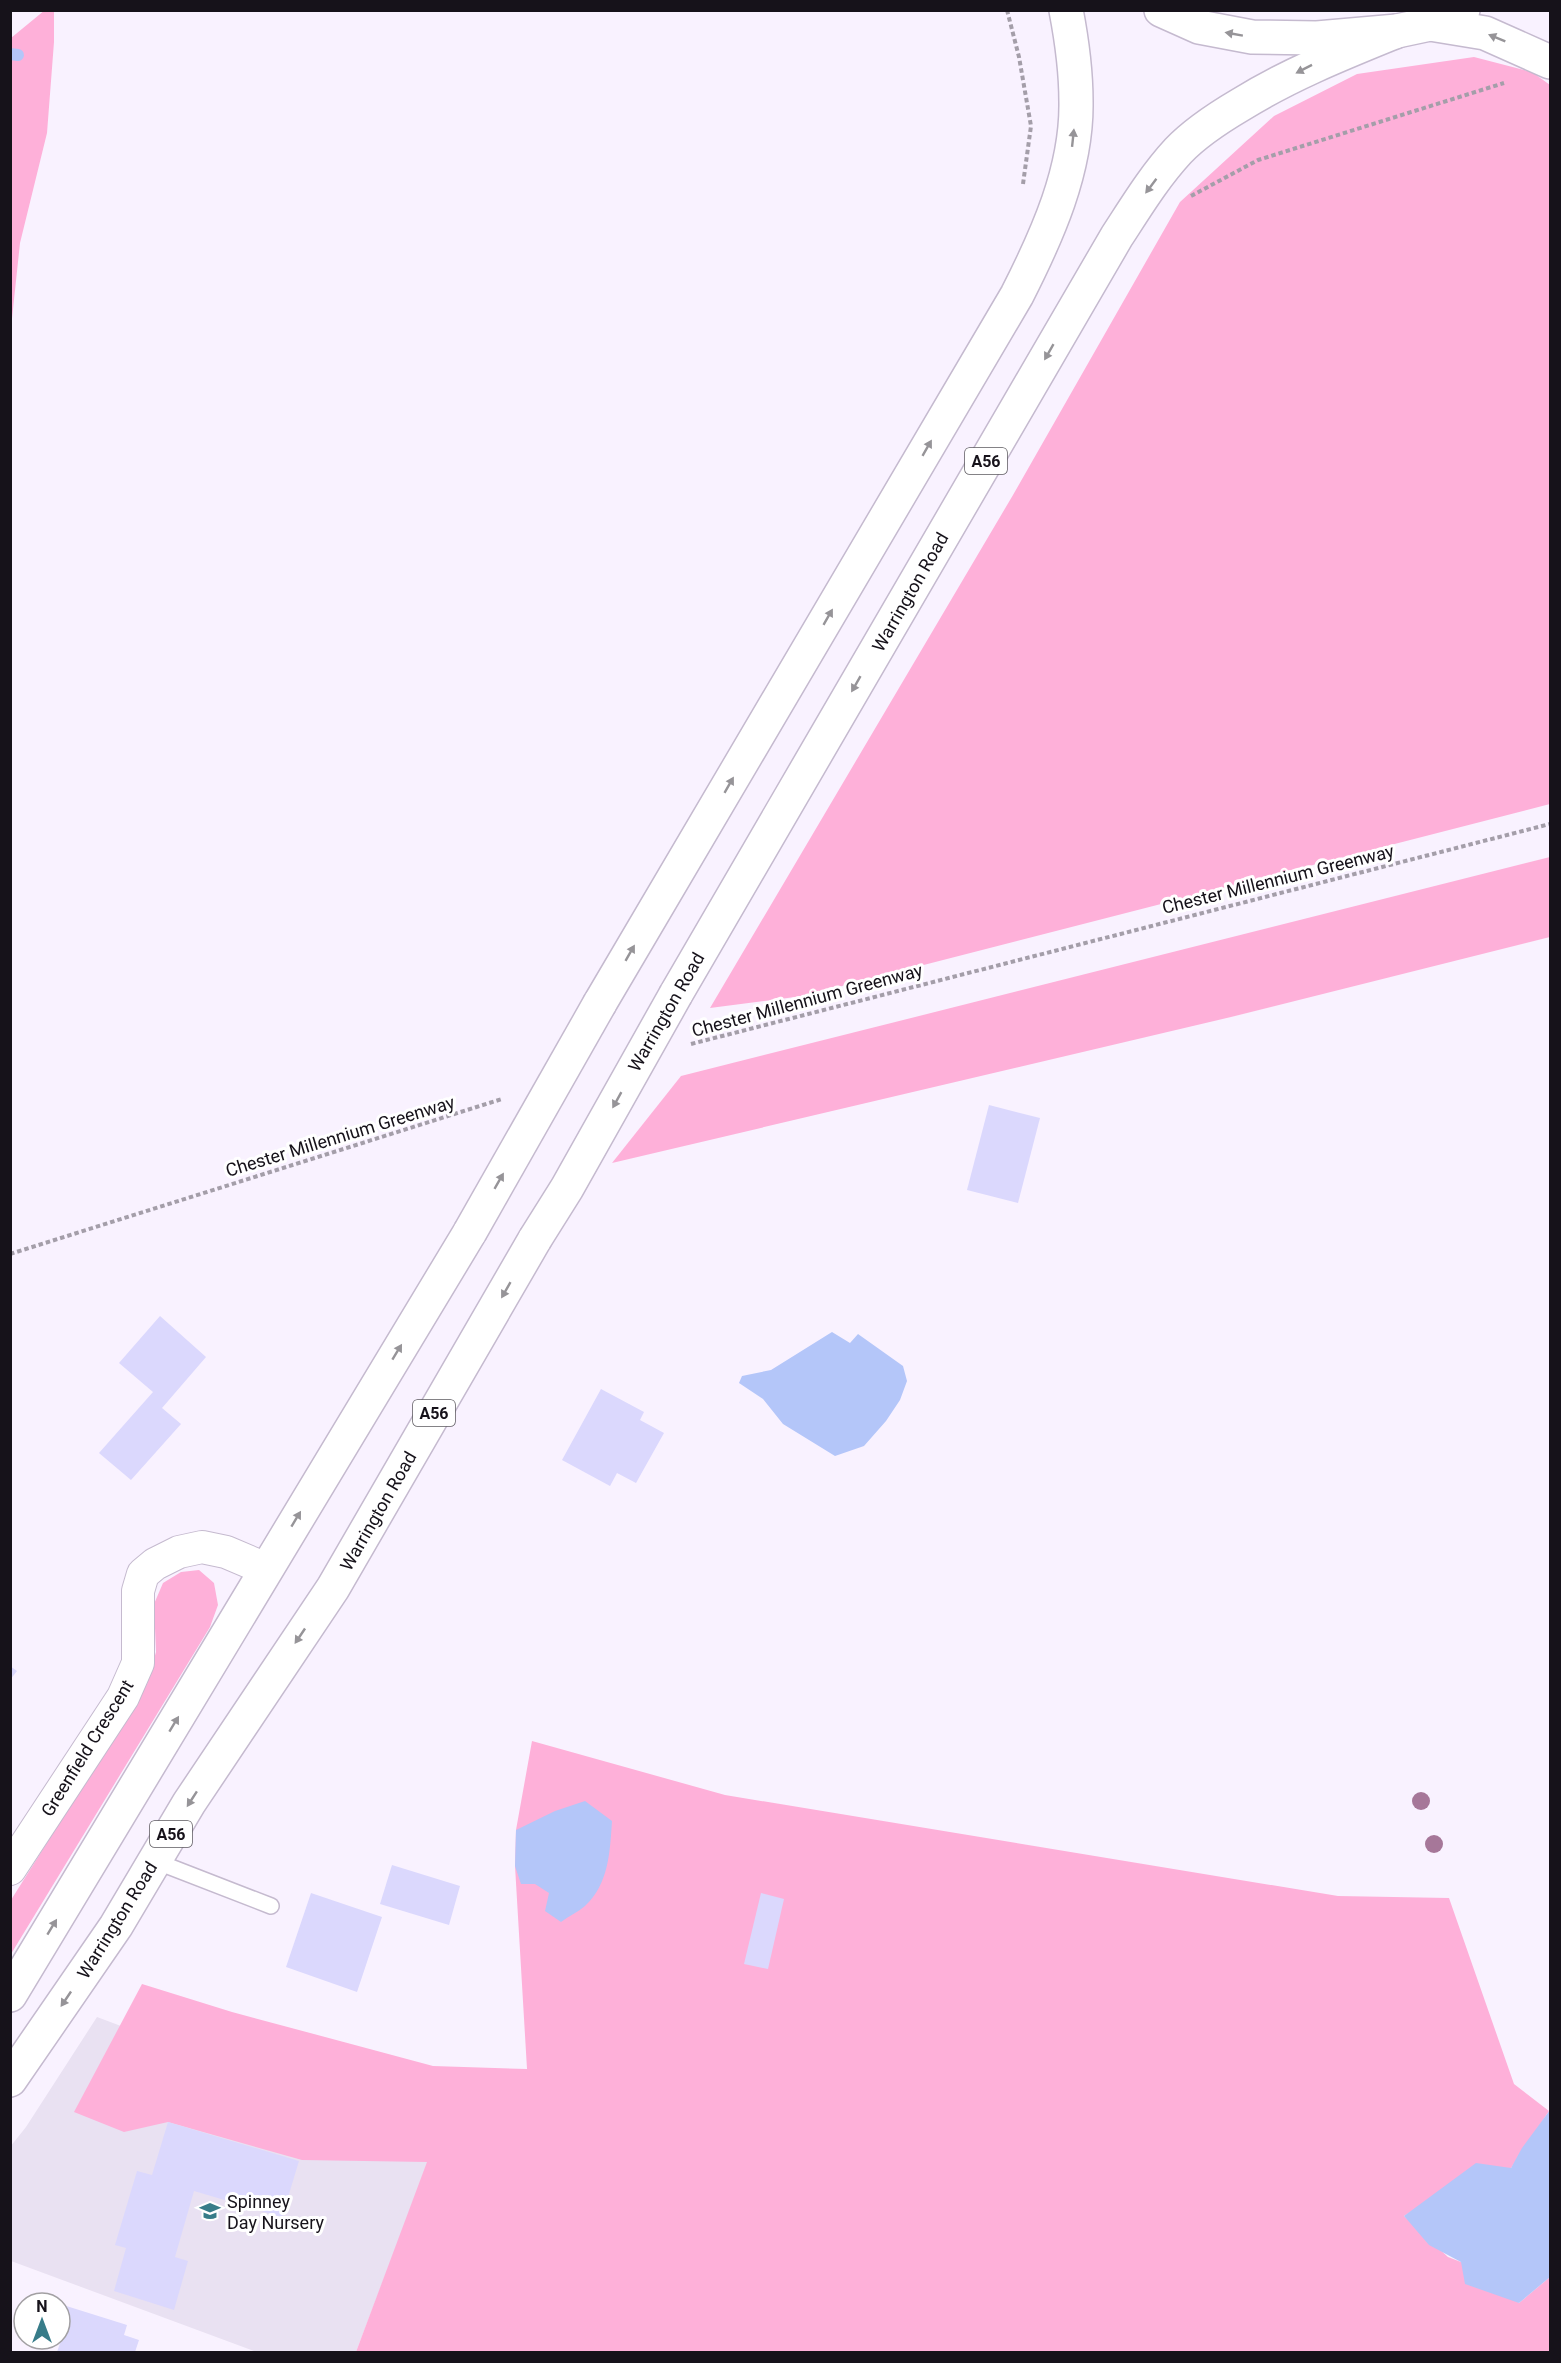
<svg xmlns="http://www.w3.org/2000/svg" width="1561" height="2363" font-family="Roboto,sans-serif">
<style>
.built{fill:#e9e1f2}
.green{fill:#feb0d9}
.water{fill:#b4c6f9}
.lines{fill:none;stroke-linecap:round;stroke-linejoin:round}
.stream{stroke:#b4c6f9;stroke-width:12}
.building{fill:#dbd8fd}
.lane-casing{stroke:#c5bacf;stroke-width:18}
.street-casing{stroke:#c5bacf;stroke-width:34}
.highway-casing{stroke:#c5bacf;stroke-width:36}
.path{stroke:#a49ea9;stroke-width:4;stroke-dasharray:4.5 3;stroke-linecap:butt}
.lane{stroke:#fff;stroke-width:15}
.street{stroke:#fff;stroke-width:32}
.highway{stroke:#fff;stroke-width:33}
.highway-bridge-casing{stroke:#c5bacf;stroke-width:36;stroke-linecap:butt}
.highway-bridge{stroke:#fff;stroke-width:33}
.tree{fill:#a67799}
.oneway{fill:#969498}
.labels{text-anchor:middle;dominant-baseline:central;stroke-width:6;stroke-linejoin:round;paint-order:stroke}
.shield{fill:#fff;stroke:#5c595f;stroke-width:1.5}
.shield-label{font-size:16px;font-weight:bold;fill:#16121a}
.street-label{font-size:18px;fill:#16121a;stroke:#fff}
.poi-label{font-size:18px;fill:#16121a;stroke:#fff;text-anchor:start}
</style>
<rect width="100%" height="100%" fill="#f9f2ff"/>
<!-- built -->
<polygon class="built" points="97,2017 435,2144 356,2352 257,2352 11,2261 10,2147 26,2127"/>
<!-- green -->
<g class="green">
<polygon points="45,10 54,11 54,42 47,133 20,243 11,328 11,38"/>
<polygon points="1474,57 1532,72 1550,85 1550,804 803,996 710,1008 1013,495 1180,202 1274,116 1357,74"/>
<polygon points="1550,857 1550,937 1231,1017 612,1163 681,1076"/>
<polygon points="199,1570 214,1583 218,1605 210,1627 11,1954 11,1900 147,1684 156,1652 154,1604 163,1583 181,1572"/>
<polygon points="532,1741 725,1795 1338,1896 1449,1898 1514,2084 1549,2111 1511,2168 1415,2209 1404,2216 1448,2257 1461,2262 1519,2303 1550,2277 1550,2352 356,2352 427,2162 302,2160 168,2122 124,2132 74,2112 142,1984 232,2012 433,2066 527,2069 515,1866 516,1830"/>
</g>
<!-- water -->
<g class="water">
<polygon points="832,1332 850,1343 858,1334 903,1366 907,1381 900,1400 886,1421 864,1446 835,1456 783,1424 763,1399 739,1383 742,1376 771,1370"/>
<path d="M 585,1801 L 612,1821 C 610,1851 609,1884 585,1906 C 578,1912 569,1916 561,1922 L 545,1911 L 549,1893 L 535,1884 L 521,1884 L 515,1866 L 516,1830 L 555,1811 Z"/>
<polygon points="1550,2110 1550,2277 1519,2303 1465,2284 1461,2262 1429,2245 1404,2216 1476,2163 1511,2168 1522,2148"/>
</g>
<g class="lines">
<!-- stream -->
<polyline class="stream" points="10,54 18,55"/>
</g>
<!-- building -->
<g class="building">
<polygon points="989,1105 1040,1118 1018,1203 967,1190"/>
<polygon points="160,1316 206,1357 162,1408 181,1424 131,1480 99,1453 153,1392 119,1363"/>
<polygon points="601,1389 644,1412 640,1420 664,1433 636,1483 617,1473 610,1486 562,1460"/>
<polygon points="10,1666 17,1671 10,1680"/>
<polygon points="392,1865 460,1886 449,1925 380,1904"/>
<polygon points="311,1893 382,1917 357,1992 286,1967"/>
<polygon points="761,1893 784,1899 768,1969 744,1964"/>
<polygon points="168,2122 299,2161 282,2217 194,2191 175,2257 188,2261 174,2310 114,2291 126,2248 115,2245 137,2171 152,2175"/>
<polygon points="60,2304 127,2325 124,2335 139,2340 135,2352 57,2352 65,2329 60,2327"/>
</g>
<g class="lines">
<!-- lane casing -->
<g class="lane-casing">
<polyline id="lane" points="155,1861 271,1906"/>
</g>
<!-- street casing -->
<g class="street-casing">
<polyline id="street" points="10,1869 123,1697 138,1663 138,1591 143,1574 155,1564 179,1552 202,1547 226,1552 266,1569"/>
</g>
<!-- highway casing -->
<g class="highway-casing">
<g id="highway">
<polyline points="1161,10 1199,27 1252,37 1317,38 1397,31 1430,24 1463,10"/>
<polyline points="1430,24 1485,33 1550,62"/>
<path d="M 676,994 L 1117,236 C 1136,207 1154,177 1178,151 C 1196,132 1218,118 1240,105 C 1290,74 1343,53 1397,31"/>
<path d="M 600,1003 L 1017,295 C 1047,236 1077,170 1076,102 C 1076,71 1072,41 1066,10"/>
<polyline points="10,1995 470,1232"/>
<polyline points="10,2080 116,1926 189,1803 333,1588 535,1239"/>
</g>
</g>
<!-- path -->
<g class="path">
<polyline points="1007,10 1019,57 1031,126 1023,184"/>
<polyline points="1191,196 1258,160 1504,83"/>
<polyline points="691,1044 1550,824"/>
<polyline points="10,1254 502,1099"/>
</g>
<!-- lane -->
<use href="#lane" class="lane"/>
<!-- street -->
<use href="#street" class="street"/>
<!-- highway -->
<use href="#highway" class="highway"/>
<!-- highway-bridge casing -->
<g class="highway-bridge-casing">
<g id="highway-bridge">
<polyline points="470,1232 600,1003"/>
<polyline points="535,1239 567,1188 676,994"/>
</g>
</g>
<!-- highway-bridge -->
<use href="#highway-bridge" class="highway-bridge"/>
</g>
<!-- trees -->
<g class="tree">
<circle cx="1421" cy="1801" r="9"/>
<circle cx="1434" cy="1844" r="9"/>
</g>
<!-- one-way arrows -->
<defs><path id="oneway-solid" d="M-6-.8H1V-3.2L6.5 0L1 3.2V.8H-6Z" transform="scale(1.5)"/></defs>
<g class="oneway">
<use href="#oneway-solid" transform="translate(1234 34) rotate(-170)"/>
<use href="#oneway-solid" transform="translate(1497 38) rotate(-158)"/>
<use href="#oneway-solid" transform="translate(1304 69) rotate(153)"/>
<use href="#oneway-solid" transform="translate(1073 138) rotate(-84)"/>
<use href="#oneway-solid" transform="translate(1151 186) rotate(127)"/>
<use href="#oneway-solid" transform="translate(1049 352) rotate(120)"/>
<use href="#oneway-solid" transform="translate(927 448) rotate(-60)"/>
<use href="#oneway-solid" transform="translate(828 617) rotate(-60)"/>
<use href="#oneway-solid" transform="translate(856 684) rotate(120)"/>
<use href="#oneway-solid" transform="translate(729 785) rotate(-60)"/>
<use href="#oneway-solid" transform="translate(630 953) rotate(-60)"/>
<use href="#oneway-solid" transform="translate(617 1100) rotate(119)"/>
<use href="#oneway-solid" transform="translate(499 1181) rotate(-60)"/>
<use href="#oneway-solid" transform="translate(506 1290) rotate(120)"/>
<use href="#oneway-solid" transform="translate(397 1352) rotate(-59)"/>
<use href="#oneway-solid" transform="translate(296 1519) rotate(-59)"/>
<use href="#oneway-solid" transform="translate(300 1636) rotate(124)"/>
<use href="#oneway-solid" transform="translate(174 1724) rotate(-59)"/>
<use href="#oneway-solid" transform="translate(192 1799) rotate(123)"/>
<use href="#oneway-solid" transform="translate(52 1927) rotate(-59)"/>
<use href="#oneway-solid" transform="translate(66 1999) rotate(124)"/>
</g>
<!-- icons -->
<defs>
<g id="school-bare" transform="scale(1.62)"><path d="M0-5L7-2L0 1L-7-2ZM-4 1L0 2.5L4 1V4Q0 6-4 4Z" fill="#377c89" stroke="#fff" stroke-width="2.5" paint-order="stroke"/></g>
</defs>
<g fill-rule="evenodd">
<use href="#school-bare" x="210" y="2211"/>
</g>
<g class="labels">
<!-- shield labels -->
<g class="shield">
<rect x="965" y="448" width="42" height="26" rx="4.5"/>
<rect x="413" y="1400" width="42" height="26" rx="4.5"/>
<rect x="150" y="1821" width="42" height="26" rx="4.5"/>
</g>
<g class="shield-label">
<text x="986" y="461">A56</text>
<text x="434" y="1413">A56</text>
<text x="171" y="1834">A56</text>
</g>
<!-- street labels -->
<g class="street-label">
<text transform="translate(910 592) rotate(-60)">Warrington Road</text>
<text transform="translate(1278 879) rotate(-14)">Chester Millennium Greenway</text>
<text transform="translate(807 1000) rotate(-15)">Chester Millennium Greenway</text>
<text transform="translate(666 1012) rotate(-60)">Warrington Road</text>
<text transform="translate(340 1136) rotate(-17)">Chester Millennium Greenway</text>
<text transform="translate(378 1511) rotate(-60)">Warrington Road</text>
<text transform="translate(87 1748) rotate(-58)">Greenfield Crescent</text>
<text transform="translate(117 1920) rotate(-58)">Warrington Road</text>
</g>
<!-- poi labels -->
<g class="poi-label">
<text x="227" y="2201">Spinney<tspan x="227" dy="21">Day Nursery</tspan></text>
</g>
</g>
<!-- border -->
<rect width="1561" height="2363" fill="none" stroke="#16121a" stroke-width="24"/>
<!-- north arrow -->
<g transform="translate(42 2321)"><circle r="28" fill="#ffffff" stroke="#a2a0a3" stroke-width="1.5"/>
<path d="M0-4.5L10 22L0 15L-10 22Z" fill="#377c89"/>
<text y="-9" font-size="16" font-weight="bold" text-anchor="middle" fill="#16121a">N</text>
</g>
</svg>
